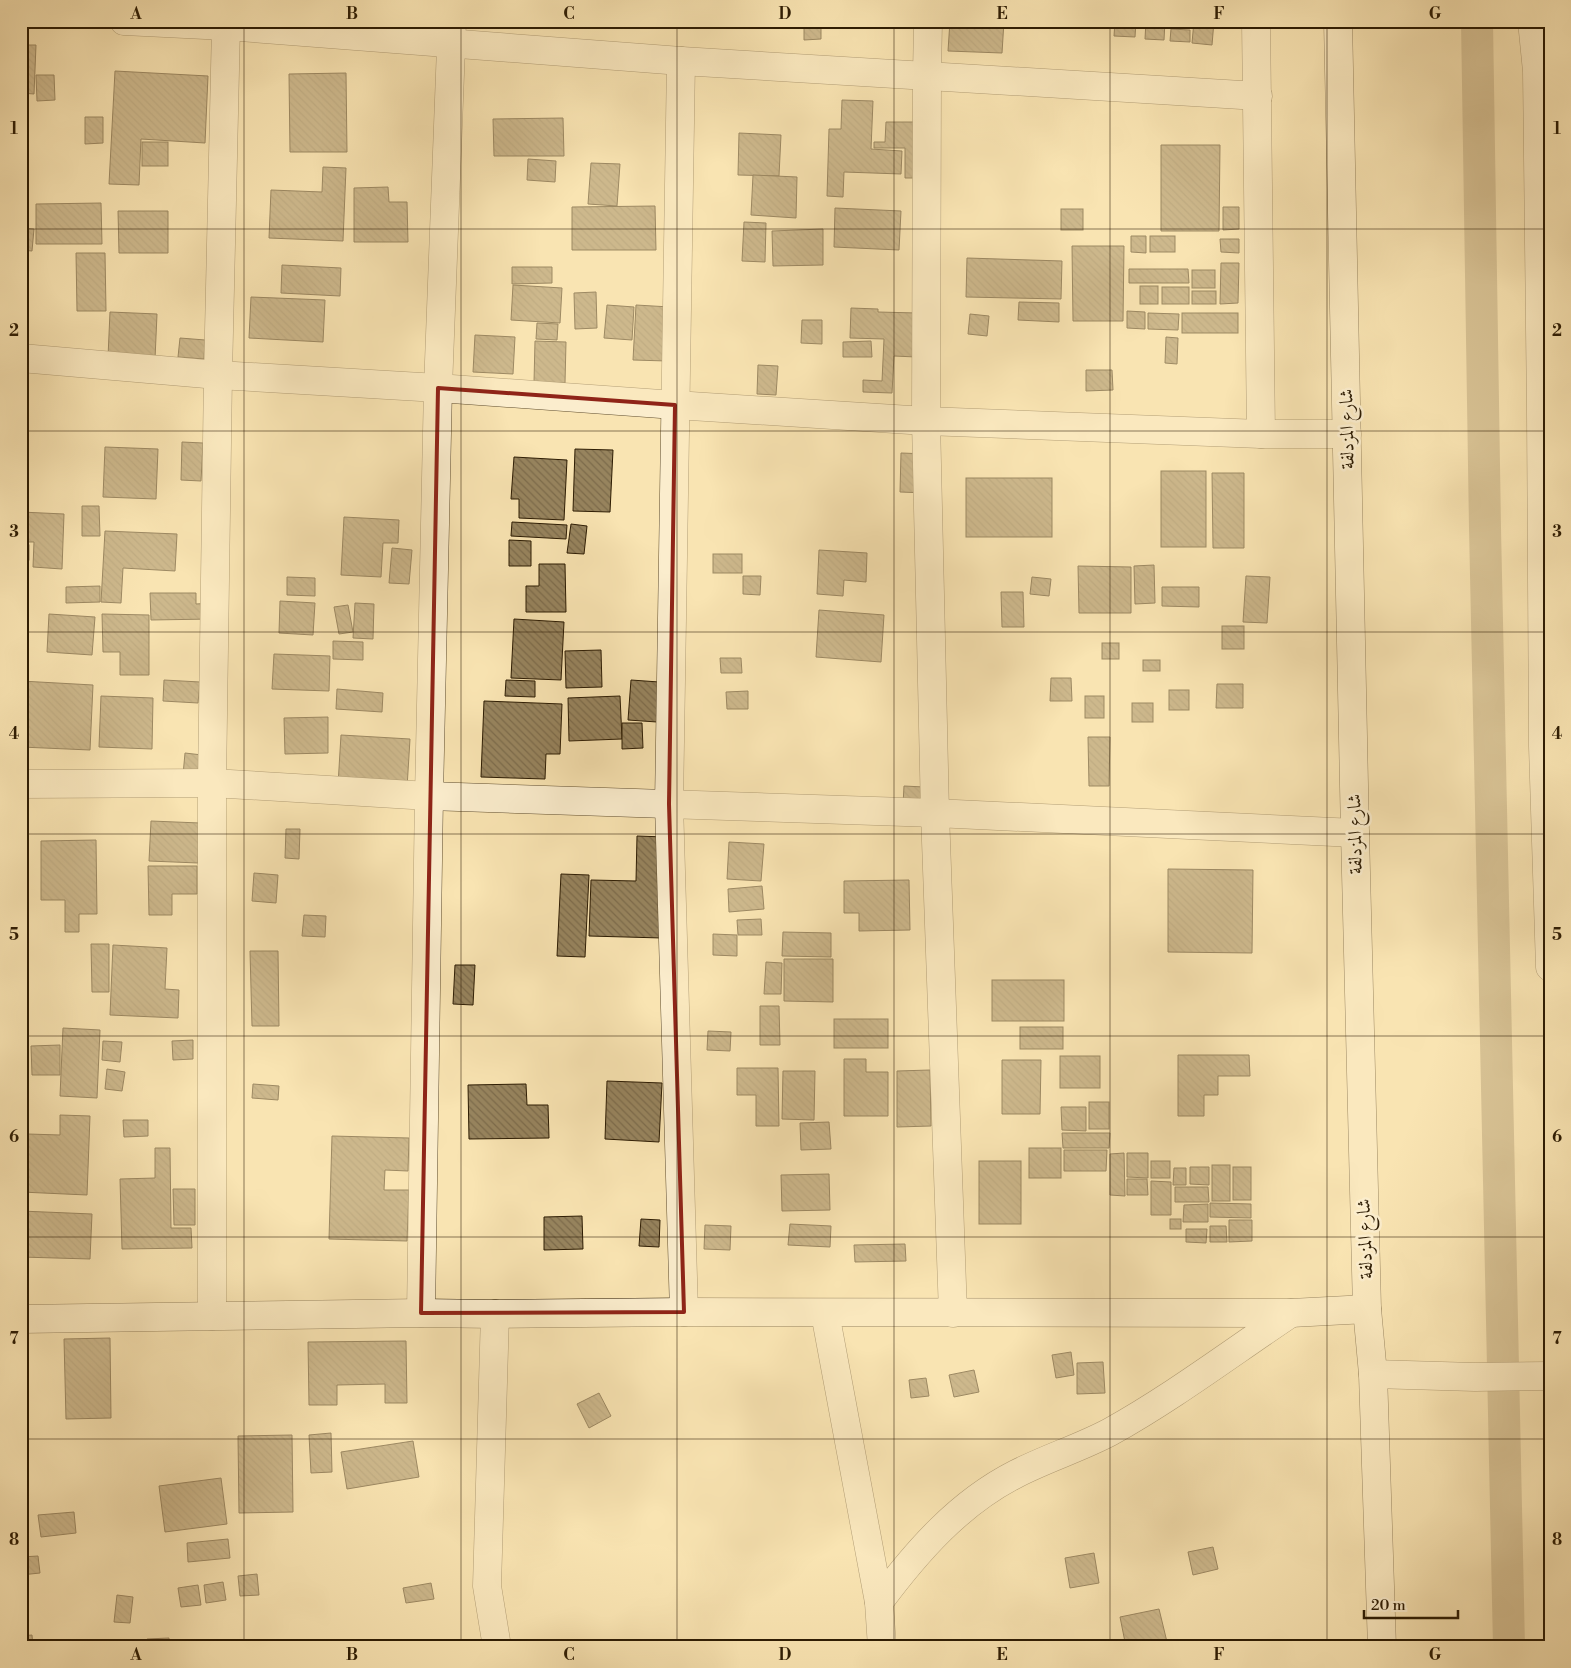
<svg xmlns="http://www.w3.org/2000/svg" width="1571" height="1668" font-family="'Libre Bodoni',Amiri,serif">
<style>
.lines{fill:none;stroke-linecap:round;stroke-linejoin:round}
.canal{stroke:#b4a076;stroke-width:32}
.building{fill:url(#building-back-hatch);stroke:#2d1c03}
.street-casing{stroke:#604e2f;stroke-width:29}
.secondary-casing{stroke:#2d1c03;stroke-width:29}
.street{stroke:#fbedcd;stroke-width:28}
.secondary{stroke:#fbedcd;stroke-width:28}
.marked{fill:none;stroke:#8f2418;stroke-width:4;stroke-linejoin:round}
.grid{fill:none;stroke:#2d1c03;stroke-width:1;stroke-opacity:0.55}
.labels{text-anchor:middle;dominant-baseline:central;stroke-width:5;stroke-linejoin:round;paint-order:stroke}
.street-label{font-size:19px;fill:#2d1c03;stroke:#fbedcd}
.neatline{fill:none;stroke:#2d1c03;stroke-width:2}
.grid-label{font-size:16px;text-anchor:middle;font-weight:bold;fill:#2d1c03}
</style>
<defs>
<pattern id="building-back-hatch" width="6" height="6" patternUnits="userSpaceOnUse" patternTransform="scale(1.25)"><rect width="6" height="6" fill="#97845e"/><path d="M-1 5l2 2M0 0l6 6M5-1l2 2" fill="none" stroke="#7c6b4b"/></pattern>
</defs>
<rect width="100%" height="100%" fill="#f9e4b2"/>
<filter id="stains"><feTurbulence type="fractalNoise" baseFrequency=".004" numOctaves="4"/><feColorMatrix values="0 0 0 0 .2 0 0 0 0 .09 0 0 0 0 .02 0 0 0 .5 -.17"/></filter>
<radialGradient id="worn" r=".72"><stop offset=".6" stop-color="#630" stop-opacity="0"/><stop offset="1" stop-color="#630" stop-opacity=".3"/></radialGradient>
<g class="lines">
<!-- canal -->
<polyline class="canal" points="1477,21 1485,528 1509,1647"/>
</g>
<!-- building -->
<g class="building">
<polygon points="804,21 849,21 849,25 821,25 821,39 804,40"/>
<polygon points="950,21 1004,21 1002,53 948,51"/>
<polygon points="1115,21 1136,21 1135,37 1114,36"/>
<polygon points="1146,21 1165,21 1164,40 1145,39"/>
<polygon points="1174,21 1191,21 1191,26 1174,25"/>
<polygon points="1194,21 1214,21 1212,45 1192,43"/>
<polygon points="1171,29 1190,30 1190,42 1170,41"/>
<polygon points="21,45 36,45 34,94 21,93"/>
<polygon points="115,71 208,76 205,143 141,139 139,185 109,184"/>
<polygon points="346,73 347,152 290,152 289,74"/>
<polygon points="36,75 54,75 55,100 37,101"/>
<polygon points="842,100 873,101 871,149 902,151 901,174 844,172 843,197 827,196 829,129 841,129"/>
<polygon points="85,117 103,117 103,143 85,144"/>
<polygon points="563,118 564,156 494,156 493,119"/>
<polygon points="886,122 927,122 927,178 905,178 905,148 874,148 874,142 885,142"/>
<polygon points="739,133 781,135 779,176 738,175"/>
<rect x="142" y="142" width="26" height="24"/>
<polygon points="1161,145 1220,145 1219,231 1161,231"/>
<polygon points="528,159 556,161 555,182 527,180"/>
<polygon points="591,163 620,164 617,206 588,204"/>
<polygon points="323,167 346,168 343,241 269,238 271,190 322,192"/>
<polygon points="753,175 797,177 796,218 751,215"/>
<polygon points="388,187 389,202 407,202 408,242 354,242 354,188"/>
<polygon points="101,203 102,244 36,244 36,204"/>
<polygon points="655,206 656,250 572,250 572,207"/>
<polygon points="1223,207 1239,207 1239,229 1223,230"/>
<polygon points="835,208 901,211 899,250 834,247"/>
<rect x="1061" y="209" width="22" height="21"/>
<polygon points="118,211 168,211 168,253 119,253"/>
<polygon points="744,222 766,223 765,262 742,261"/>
<polygon points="21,228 34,229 32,251 21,250"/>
<polygon points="823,229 823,265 773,266 772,231"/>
<polygon points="1131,236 1146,236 1146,253 1131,252"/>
<rect x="1150" y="236" width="25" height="16"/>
<polygon points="1220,239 1239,239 1239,253 1221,252"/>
<polygon points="1072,246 1124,246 1123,321 1073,321"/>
<polygon points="76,253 105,253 106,311 77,311"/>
<polygon points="967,258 1062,261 1061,299 966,297"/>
<polygon points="1221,263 1239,263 1238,303 1220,304"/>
<polygon points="282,265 341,268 340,296 281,293"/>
<polygon points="512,267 552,267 552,283 512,284"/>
<polygon points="1129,269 1188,269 1189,283 1129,283"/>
<rect x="1192" y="270" width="23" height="18"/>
<polygon points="513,285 562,288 560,323 511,320"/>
<rect x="1140" y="286" width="18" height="18"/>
<rect x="1162" y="287" width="27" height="17"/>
<rect x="1192" y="291" width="24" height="13"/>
<polygon points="596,292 597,328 575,329 574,293"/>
<polygon points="251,297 325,300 323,342 249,338"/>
<polygon points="1019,302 1059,303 1059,322 1018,320"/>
<polygon points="607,305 634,307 632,340 604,338"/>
<polygon points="636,305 670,307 667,361 633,360"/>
<polygon points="851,308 878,309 878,312 917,313 916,357 894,356 892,393 863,392 863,380 882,381 884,339 850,338"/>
<polygon points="1127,311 1145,312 1145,329 1127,328"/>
<polygon points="110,312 157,314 155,359 108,357"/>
<polygon points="1148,313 1179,314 1178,330 1148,329"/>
<rect x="1182" y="313" width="56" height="20"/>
<polygon points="970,314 989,316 987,336 968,334"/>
<polygon points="802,320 822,320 822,344 801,343"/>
<polygon points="537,323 558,324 557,340 536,339"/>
<polygon points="475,335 515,337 513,374 473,372"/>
<polygon points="1166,337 1178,338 1177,364 1165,363"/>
<polygon points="180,338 205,340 204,359 178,357"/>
<polygon points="535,341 566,342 565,383 534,382"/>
<polygon points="871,341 872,357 843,357 843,342"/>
<polygon points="758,365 778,366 776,395 757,394"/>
<polygon points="1086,370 1112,370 1113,390 1086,391"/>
<polygon points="182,442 203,443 201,481 181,480"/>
<polygon points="105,447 158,449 156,499 103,497"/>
<polygon points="575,449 613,450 610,512 573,511"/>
<polygon points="901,453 928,454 927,493 900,492"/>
<polygon points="514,457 567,460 564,520 519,518 519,499 511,499"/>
<rect x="1161" y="471" width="45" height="76"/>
<polygon points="1212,473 1244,473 1244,548 1213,548"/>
<rect x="966" y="478" width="86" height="59"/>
<polygon points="82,506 99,506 100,536 82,536"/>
<polygon points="21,512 64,514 62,569 33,567 34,542 21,542"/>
<polygon points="344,517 399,520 398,543 383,543 381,577 341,575"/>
<polygon points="512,522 567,525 566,539 511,536"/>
<polygon points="571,524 587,526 584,554 567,553"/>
<polygon points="105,531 177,534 175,571 123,568 121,603 101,602"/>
<polygon points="509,540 531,541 531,566 509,566"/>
<rect x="21" y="545" width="8" height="15"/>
<polygon points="392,548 412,550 409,584 389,583"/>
<polygon points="819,550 867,553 866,582 844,580 843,596 817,594"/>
<rect x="713" y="554" width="29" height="19"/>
<polygon points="539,564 565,564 566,612 526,612 526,586 539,586"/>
<polygon points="1154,565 1155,603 1135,604 1134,566"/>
<polygon points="1078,566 1131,567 1131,613 1079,613"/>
<polygon points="743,576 761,576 760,595 743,594"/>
<polygon points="1246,576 1270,577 1267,623 1243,622"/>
<polygon points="287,577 315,578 315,596 287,595"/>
<polygon points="1032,577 1051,579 1049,596 1030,594"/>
<polygon points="100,586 100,602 66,603 66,587"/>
<polygon points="1162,587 1199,587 1199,607 1162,606"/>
<polygon points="1001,592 1023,592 1024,627 1002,627"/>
<polygon points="150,593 196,593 196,604 212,603 212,619 151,620"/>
<polygon points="280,601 315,603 313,635 279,633"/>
<polygon points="355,603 374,604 373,639 353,638"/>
<polygon points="348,605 353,632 339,634 334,607"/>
<polygon points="819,610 884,615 881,662 816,657"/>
<polygon points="49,614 95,617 92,655 47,652"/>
<polygon points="102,614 149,615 149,675 120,675 120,652 103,652"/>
<polygon points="514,619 564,622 561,680 511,678"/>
<rect x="1222" y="626" width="22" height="23"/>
<polygon points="333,641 363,642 363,660 333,659"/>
<rect x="1102" y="643" width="17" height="16"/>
<polygon points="601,650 602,687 566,688 565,651"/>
<polygon points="274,654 330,656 329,691 272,689"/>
<polygon points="720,658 741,658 742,673 721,673"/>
<rect x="1143" y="660" width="17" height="11"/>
<polygon points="1051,678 1071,678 1072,701 1050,701"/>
<polygon points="164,680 200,682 198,703 163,701"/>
<polygon points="506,680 535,681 535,697 505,696"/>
<polygon points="631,680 659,682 657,722 628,720"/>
<polygon points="21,681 93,685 90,750 21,747"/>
<polygon points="1217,684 1243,684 1243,708 1216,708"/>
<polygon points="337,689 383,693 382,712 336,709"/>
<rect x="1169" y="690" width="20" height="20"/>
<polygon points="748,691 748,709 727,709 726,692"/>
<polygon points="101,696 153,698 152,749 99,747"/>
<polygon points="620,696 622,739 569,741 568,698"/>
<rect x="1085" y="696" width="19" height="22"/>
<polygon points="484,701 562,704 560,754 546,754 545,779 481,777"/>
<rect x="1132" y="703" width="21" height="19"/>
<polygon points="328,717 328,753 285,754 284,718"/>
<polygon points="622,723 642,723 643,748 622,749"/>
<polygon points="341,735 410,739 407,788 338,785"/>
<polygon points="1088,737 1110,737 1109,786 1089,786"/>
<polygon points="185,753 202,755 200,776 183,775"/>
<polygon points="904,786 924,787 924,806 903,805"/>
<polygon points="151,821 200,823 198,863 149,861"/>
<polygon points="286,829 300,829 299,859 285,858"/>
<polygon points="637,836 665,837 662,938 589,936 591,880 636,881"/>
<polygon points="96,840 97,914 79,914 79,932 65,932 65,900 41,900 41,841"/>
<polygon points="729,842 764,844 761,881 727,879"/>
<polygon points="148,866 197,866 197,894 172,894 172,915 149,915"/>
<polygon points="1168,869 1253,870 1252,953 1168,952"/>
<polygon points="254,873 278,875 276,903 252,901"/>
<polygon points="561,874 589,875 585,957 557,956"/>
<polygon points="909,880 910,930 859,931 859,913 844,913 844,881"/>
<polygon points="762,886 764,909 729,912 728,889"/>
<polygon points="304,915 326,916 325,937 302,936"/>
<polygon points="761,919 762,935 738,935 737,920"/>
<polygon points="783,932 831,933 831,957 782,956"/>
<polygon points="713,934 737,935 737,956 713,955"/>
<polygon points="91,944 109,944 109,992 92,992"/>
<polygon points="113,945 167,948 165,989 179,990 178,1018 110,1015"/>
<polygon points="250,951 278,951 279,1026 252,1026"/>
<polygon points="784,959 833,959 833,1002 784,1001"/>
<polygon points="766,962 782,963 781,994 764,994"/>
<polygon points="455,965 475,965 473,1005 453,1004"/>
<rect x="992" y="980" width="72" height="41"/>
<polygon points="760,1006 779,1006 780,1045 760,1045"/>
<rect x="834" y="1019" width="54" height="29"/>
<rect x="1020" y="1027" width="43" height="22"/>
<polygon points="63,1028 100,1030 97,1098 60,1096"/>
<polygon points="708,1031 731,1032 730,1051 707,1050"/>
<polygon points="193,1040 193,1059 173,1060 172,1041"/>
<polygon points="103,1041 122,1042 120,1062 102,1060"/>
<polygon points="60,1045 60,1075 32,1075 31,1046"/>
<polygon points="1178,1055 1249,1055 1250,1076 1218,1076 1218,1095 1204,1095 1204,1116 1178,1116"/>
<rect x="1060" y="1056" width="40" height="32"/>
<polygon points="844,1059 866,1059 866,1072 888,1072 888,1116 844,1116"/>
<polygon points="1002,1060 1041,1060 1040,1114 1002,1114"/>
<polygon points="737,1068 778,1068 779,1126 756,1126 756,1095 737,1095"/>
<polygon points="107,1069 125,1072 122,1091 105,1089"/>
<polygon points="930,1070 931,1126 897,1127 897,1071"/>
<polygon points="783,1071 815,1071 814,1120 782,1119"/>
<polygon points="607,1081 662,1083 659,1142 605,1139"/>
<polygon points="253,1084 279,1086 278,1100 252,1098"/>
<polygon points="526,1084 527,1105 548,1105 549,1138 469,1139 468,1085"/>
<rect x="1089" y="1102" width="20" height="27"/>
<polygon points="1061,1107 1086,1107 1086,1131 1062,1130"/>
<polygon points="60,1115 90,1116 87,1195 21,1192 21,1167 27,1167 28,1134 60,1135"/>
<polygon points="123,1120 148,1120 148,1136 124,1137"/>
<polygon points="829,1122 831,1149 801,1150 800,1123"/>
<polygon points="1062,1133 1110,1133 1109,1148 1063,1148"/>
<polygon points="332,1136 409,1138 408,1171 385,1170 384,1190 409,1190 407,1241 329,1239"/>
<polygon points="155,1148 170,1148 171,1228 191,1228 192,1248 122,1249 120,1179 155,1178"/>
<rect x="1029" y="1148" width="32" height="30"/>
<polygon points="1064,1150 1107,1150 1106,1171 1064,1171"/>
<polygon points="1124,1153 1125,1196 1110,1195 1110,1154"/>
<polygon points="1127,1153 1148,1153 1148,1178 1127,1177"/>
<rect x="979" y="1161" width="42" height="63"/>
<rect x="1151" y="1161" width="19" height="17"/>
<rect x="1212" y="1165" width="18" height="36"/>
<polygon points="1190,1167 1209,1167 1209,1185 1190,1184"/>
<rect x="1233" y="1167" width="18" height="33"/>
<polygon points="1174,1168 1186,1168 1186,1185 1173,1185"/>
<polygon points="829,1174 830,1210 782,1211 781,1175"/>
<polygon points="1127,1179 1147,1179 1148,1195 1127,1195"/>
<polygon points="1151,1181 1171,1182 1171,1215 1151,1215"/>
<polygon points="1175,1187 1208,1187 1209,1202 1175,1202"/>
<polygon points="173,1189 195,1189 195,1225 174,1225"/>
<polygon points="1210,1203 1251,1204 1251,1218 1210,1217"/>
<polygon points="1208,1204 1208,1222 1183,1222 1184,1205"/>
<polygon points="21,1211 92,1214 90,1259 21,1257"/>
<polygon points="582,1216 583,1249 544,1250 544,1217"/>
<polygon points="641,1219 660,1220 659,1247 639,1246"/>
<rect x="1170" y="1219" width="11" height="10"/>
<polygon points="1229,1220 1252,1220 1252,1241 1229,1242"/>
<polygon points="790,1224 831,1226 830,1247 788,1245"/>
<polygon points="705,1225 731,1226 730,1250 704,1249"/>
<polygon points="1210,1226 1226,1226 1227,1242 1210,1242"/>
<polygon points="1186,1229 1207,1229 1206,1243 1186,1242"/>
<polygon points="905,1244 906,1261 855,1262 854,1245"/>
<polygon points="110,1338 111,1418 66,1419 64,1339"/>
<polygon points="406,1341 407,1403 385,1403 385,1384 337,1385 337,1405 309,1405 308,1342"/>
<polygon points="1071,1352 1074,1375 1056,1378 1052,1355"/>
<polygon points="1103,1362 1105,1393 1077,1394 1077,1363"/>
<polygon points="974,1370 979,1392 954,1397 949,1375"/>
<polygon points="926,1378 929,1396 911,1398 909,1380"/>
<polygon points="599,1393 611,1416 589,1428 577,1404"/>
<polygon points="331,1433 332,1472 311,1473 309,1435"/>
<polygon points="292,1435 293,1512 239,1513 238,1436"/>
<polygon points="413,1441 419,1477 347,1489 341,1452"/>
<polygon points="221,1478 227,1524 165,1532 159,1486"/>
<polygon points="74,1512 76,1533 41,1537 38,1515"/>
<polygon points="228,1539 230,1558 188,1562 187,1543"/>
<polygon points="1213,1547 1218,1569 1193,1575 1188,1552"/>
<polygon points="1094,1553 1099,1583 1070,1588 1065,1558"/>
<polygon points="38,1556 40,1573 21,1575 21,1557"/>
<polygon points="257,1574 259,1595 240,1596 238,1576"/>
<polygon points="223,1582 226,1600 206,1603 204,1585"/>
<polygon points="431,1583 434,1599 406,1603 403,1588"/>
<polygon points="198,1585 201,1605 181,1607 178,1588"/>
<polygon points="117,1595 133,1597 130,1623 114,1622"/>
<polygon points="1159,1609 1168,1646 1126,1647 1120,1617"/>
<polygon points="32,1635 33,1647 21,1647 21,1636"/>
<polygon points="169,1638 169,1647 148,1647 147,1639"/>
</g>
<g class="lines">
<!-- street casing -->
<g class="street-casing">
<g id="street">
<polyline points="124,21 226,26 681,61 1258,96"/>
<polyline points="928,21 927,75 926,421 935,813 953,1313"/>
<polyline points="1256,21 1261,434"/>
<polyline points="1532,21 1537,71 1541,413 1543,746 1550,967"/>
<polyline points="681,61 669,804 684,1312"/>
<polyline points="21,358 218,375 438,388 675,405 926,421 1261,434 1347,434"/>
<polyline points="21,784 212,783 429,796 935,813 1355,833"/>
<polyline points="421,1313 429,796 438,388 452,21"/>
<polyline points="825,1313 879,1602"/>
<polyline points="495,1314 487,1586 497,1647"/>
<polyline points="212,1316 212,783 218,375 226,26"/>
<polyline points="1373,1374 1475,1377 1550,1376"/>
<path d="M 882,1647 L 879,1602 C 917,1551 959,1503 1016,1474 C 1047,1458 1080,1448 1110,1432 C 1173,1397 1231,1353 1291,1313"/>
</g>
</g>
<!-- secondary casing -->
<g class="secondary-casing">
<g id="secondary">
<polyline points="1338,21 1355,833 1367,1309 1373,1374 1382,1647"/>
<polyline points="21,1319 421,1313 495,1314 684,1312 1291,1313 1367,1309"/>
</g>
</g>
<!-- street -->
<use href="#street" class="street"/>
<!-- secondary -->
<use href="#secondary" class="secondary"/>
</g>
<!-- marked area -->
<path d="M0 0H1571V1668H0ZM 438,388 L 675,405 L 669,804 L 684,1312 L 421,1313 Z" fill="#f9e4b2" fill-opacity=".55" fill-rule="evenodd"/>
<path class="marked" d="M 438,388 L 675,405 L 669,804 L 684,1312 L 421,1313 Z"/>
<!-- grid -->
<path class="grid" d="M 244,21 L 244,1647M 461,21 L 461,1647M 677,21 L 677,1647M 894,21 L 894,1647M 1110,21 L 1110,1647M 1327,21 L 1327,1647M 21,229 L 1550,229M 21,431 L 1550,431M 21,632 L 1550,632M 21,834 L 1550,834M 21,1036 L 1550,1036M 21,1237 L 1550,1237M 21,1439 L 1550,1439"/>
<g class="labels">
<!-- street labels -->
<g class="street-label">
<text transform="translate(1347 429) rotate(-91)">شارع المزدلفة</text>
<text transform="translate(1355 834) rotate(-91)">شارع المزدلفة</text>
<text transform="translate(1365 1239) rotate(-92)">شارع المزدلفة</text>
</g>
</g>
<!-- margin -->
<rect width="1571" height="1668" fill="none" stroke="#f9e4b2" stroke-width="55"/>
<!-- scale -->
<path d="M1364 1610v8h94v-8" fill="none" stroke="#2d1c03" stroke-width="2.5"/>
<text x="1371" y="1610" font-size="15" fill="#2d1c03" stroke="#fbedcd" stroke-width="4" paint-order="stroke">20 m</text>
<rect x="28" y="28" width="1516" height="1612" class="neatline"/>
<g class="grid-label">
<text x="136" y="19">A</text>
<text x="352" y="19">B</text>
<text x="569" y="19">C</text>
<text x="785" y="19">D</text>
<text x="1002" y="19">E</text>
<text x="1219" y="19">F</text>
<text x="1435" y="19">G</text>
<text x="14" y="134">1</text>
<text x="1557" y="134">1</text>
<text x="14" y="336">2</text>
<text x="1557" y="336">2</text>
<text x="14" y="537">3</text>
<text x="1557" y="537">3</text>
<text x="14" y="739">4</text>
<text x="1557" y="739">4</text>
<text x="14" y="940">5</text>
<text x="1557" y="940">5</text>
<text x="14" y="1142">6</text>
<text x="1557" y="1142">6</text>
<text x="14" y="1344">7</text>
<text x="1557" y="1344">7</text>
<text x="14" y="1545">8</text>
<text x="1557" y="1545">8</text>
<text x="136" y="1660">A</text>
<text x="352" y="1660">B</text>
<text x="569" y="1660">C</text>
<text x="785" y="1660">D</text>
<text x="1002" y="1660">E</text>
<text x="1219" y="1660">F</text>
<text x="1435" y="1660">G</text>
</g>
<rect width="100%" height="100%" filter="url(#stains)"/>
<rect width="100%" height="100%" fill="url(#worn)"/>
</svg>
